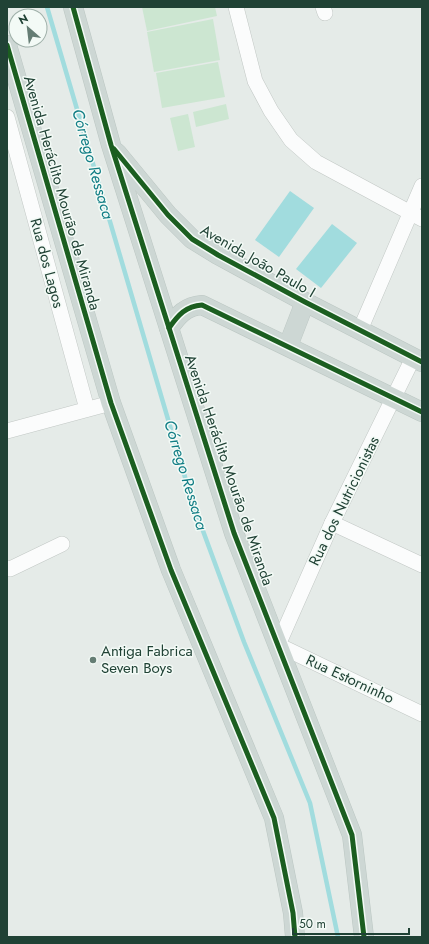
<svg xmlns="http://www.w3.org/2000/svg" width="429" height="944" font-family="Jost,sans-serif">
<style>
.green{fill:#cce6d1}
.water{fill:#a1dcde}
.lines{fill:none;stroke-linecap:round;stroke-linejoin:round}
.stream{stroke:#a1dcde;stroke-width:4.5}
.minor-casing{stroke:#c2c8c5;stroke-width:16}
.major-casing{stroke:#bcc7c3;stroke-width:20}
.minor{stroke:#fbfcfc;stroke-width:15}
.major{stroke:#cdd7d4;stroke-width:19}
.cycleway-casing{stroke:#f3faf6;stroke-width:8}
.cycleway{stroke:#1b5e20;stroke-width:5}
.poi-dot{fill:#657d74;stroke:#f3faf6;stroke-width:1.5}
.labels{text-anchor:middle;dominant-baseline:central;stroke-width:3;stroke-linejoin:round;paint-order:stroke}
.street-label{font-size:15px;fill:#204235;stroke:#f3faf6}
.poi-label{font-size:15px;fill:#204235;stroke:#f3faf6;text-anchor:start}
.water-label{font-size:16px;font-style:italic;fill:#127e85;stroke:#f3faf6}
</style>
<rect width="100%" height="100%" fill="#e5ebe8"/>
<!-- green -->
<g class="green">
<polygon points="142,7 215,7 217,16 147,31"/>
<polygon points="213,19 220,60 154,72 147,32"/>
<polygon points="218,62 225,97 162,108 156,73"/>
<polygon points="226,104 229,119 196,127 193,112"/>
<polygon points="188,114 195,147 178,151 170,118"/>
</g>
<!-- water -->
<g class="water">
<polygon points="290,191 314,208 279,257 255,240"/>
<polygon points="332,224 357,243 321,288 296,269"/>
</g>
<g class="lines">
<!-- stream -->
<polyline class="stream" points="47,7 192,501 244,642 310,803 338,937"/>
<!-- minor casing -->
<g class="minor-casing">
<g id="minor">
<polyline points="236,7 255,81 271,111 291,140 316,162 422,219"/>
<polyline points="323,7 325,13"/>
<polyline points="7,117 87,409"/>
<polyline points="360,330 422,186"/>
<polyline points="413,358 332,523 278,645 422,714"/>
<polyline points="7,431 111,403"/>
<polyline points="332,523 422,565"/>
<polyline points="7,568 10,569 62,544"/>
</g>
</g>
<!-- major casing -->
<g class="major-casing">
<g id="major">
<polyline points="73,7 111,145 234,533 352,835 364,937"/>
<polyline points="7,45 111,403 171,570 274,818 293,913 295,937"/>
<polyline points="117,153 168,215 192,239 218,255 305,302 422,362"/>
<path d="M 169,328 C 178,315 186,306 202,305 L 422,412"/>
<polyline points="288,346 305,302"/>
</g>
</g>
<!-- minor -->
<use href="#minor" class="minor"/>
<!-- major -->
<use href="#major" class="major"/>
<!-- cycleway casing -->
<g class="cycleway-casing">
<g id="cycleway">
<polyline points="73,7 111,145 234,533 352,835 364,937"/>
<polyline points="7,45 111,403 171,570 274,818 293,913 295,937"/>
<polyline points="114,149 168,215 192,239 218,255 305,302 422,362"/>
<path d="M 169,328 C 178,315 186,306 202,305 L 422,412"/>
</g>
</g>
<!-- cycleway -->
<use href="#cycleway" class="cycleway"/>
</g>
<!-- markers -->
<circle class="poi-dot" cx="93" cy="660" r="4"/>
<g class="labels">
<!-- street labels -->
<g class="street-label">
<text transform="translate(62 193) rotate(74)">Avenida Heráclito Mourão de Miranda</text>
<text transform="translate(258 261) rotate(30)">Avenida João Paulo I</text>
<text transform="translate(47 263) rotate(75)">Rua dos Lagos</text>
<text transform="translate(229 470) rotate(71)">Avenida Heráclito Mourão de Miranda</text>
<text transform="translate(344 501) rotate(-64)">Rua dos Nutricionistas</text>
<text transform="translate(350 679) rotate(25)">Rua Estorninho</text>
</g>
<!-- poi labels -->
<g class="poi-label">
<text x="101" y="651">Antiga Fabrica<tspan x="101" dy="17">Seven Boys</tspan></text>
</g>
<!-- water labels -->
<g class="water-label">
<text transform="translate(93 164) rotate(74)">Córrego Ressaca</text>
<text transform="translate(186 475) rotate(73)">Córrego Ressaca</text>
</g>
</g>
<!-- border -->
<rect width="429" height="944" fill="none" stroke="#204235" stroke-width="16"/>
<!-- north arrow -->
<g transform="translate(28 28) rotate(332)"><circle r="19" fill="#f3faf6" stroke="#9fb0a9"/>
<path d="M0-3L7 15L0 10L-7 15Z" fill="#657d74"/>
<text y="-6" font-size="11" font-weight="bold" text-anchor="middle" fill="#204235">N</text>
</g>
<!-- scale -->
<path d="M293 928v6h116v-6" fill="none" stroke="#204235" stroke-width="2"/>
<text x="299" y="928" font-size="12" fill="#204235" stroke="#f3faf6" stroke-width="3" paint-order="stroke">50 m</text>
</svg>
